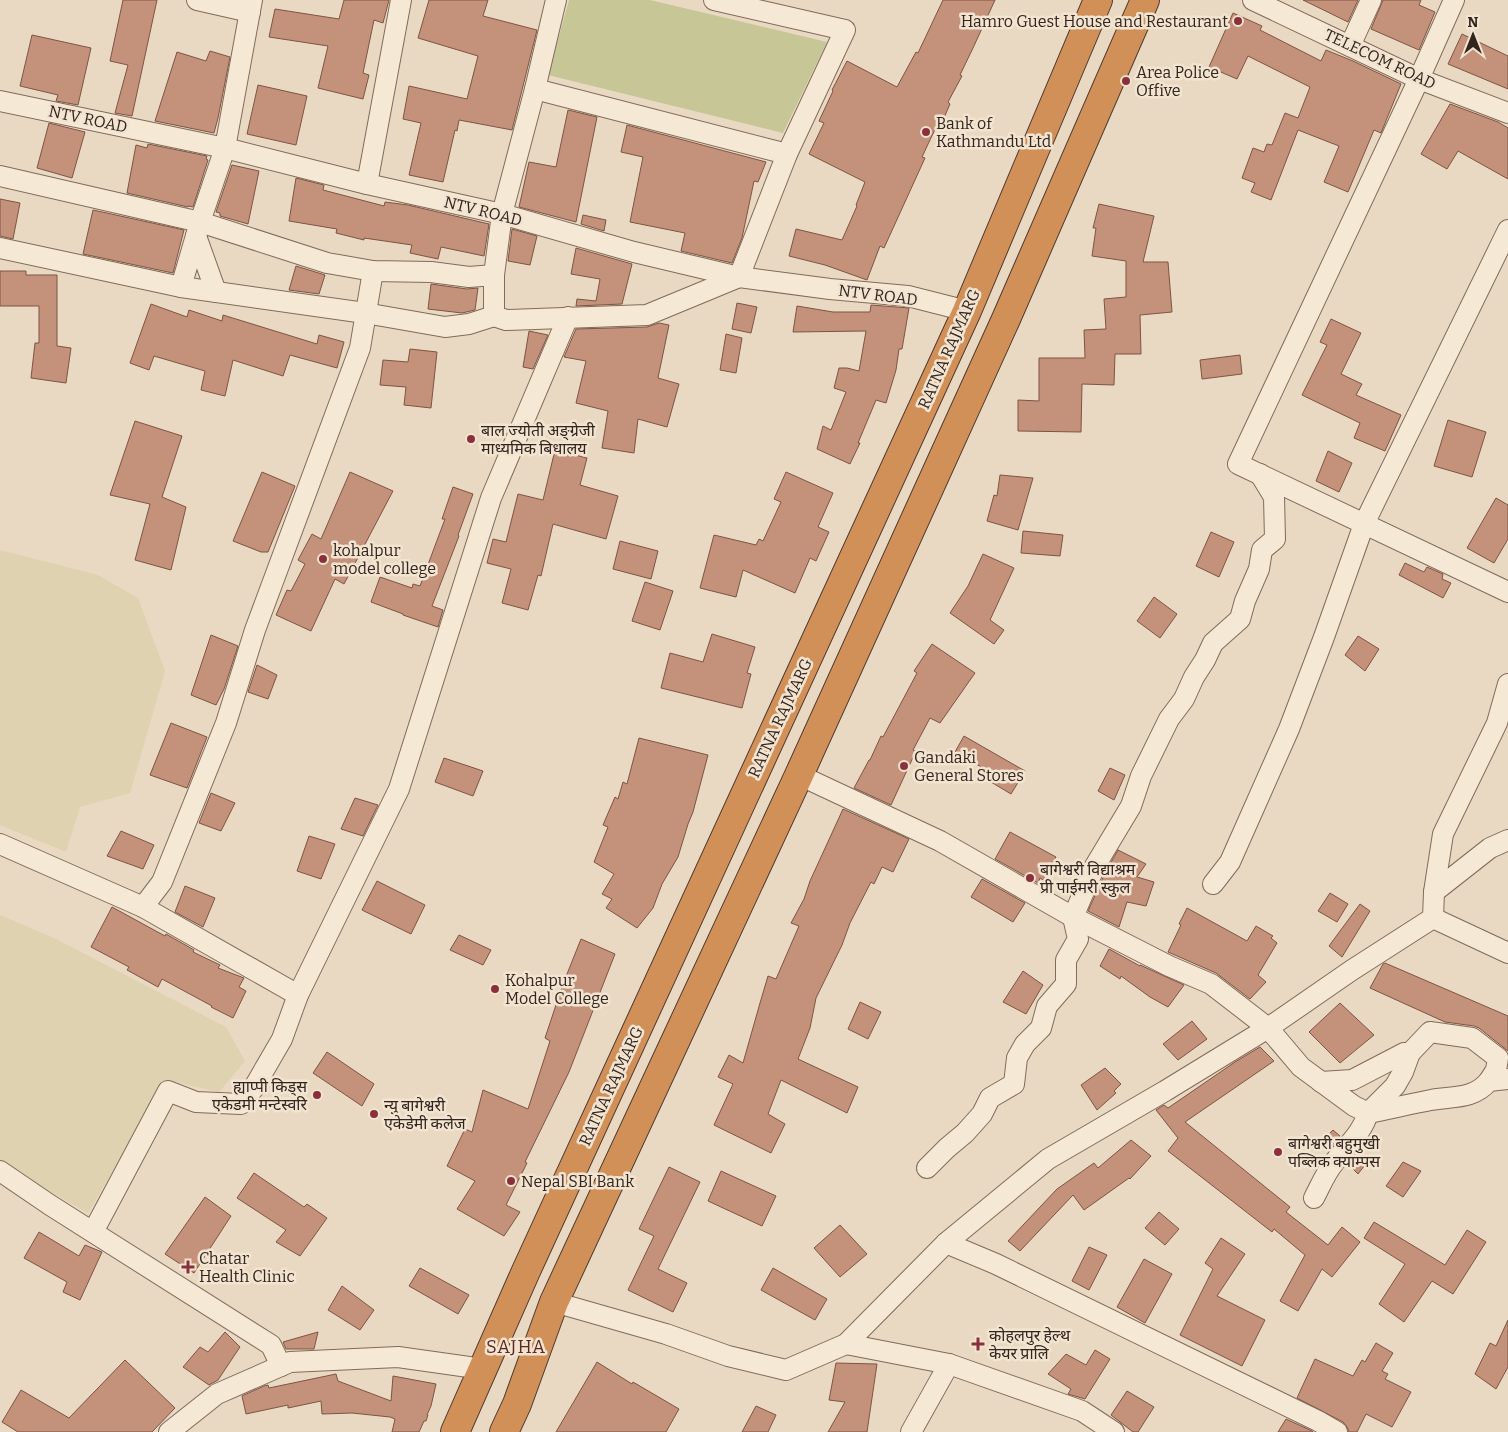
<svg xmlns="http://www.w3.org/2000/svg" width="1508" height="1432" font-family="Bitter,'Noto Sans Devanagari',serif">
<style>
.farmland{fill:#ded2b0}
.green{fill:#c6c697}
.building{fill:#c4917b;stroke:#7e5443}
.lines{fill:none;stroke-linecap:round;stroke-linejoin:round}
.street-casing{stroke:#816b5b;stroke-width:22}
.highway-casing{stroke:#4f3a2f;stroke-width:30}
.street{stroke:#f5e8d4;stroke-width:20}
.highway{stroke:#d29059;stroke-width:28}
.poi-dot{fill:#8b303a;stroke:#f2e4d0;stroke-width:2}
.labels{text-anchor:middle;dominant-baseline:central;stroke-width:5;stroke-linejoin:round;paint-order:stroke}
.poi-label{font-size:16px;fill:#32251e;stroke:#f2e4d0;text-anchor:start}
.street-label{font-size:16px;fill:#32251e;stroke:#f2e4d0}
.neighbourhood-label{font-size:18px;letter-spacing:1px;fill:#5b2721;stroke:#f2e4d0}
</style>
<rect width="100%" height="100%" fill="#e9d9c2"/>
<!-- farmland -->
<g class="farmland">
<polygon points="0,550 98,575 138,598 165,671 130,793 80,807 66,852 0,825"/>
<polygon points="0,915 54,938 226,1027 245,1061 219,1092 167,1080 88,1213 0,1163"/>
</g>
<!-- green -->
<polygon class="green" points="569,0 650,0 827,42 783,133 548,75"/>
<!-- building -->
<g class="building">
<polygon points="123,0 157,0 132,116 115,113 128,65 110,61"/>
<polygon points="344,0 389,0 383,23 374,20 363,73 369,75 363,99 318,88 328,46 269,37 275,9 339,19"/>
<polygon points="429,0 488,0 483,16 537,30 512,130 459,120 457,131 455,130 443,182 409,175 421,123 403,119 409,86 467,99 478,56 418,38"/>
<polygon points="943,0 995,0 973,48 960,75 962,76 948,102 950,104 940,127 937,125 922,157 925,158 884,248 880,246 867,280 825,265 789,256 796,229 842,240 857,206 856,205 865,182 809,154 824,123 819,121 833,91 832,90 847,61 897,87 916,52 918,53"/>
<polygon points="1303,0 1358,0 1348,22"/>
<polygon points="1383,0 1421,0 1419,5 1435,12 1419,50 1371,29"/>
<polygon points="1233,13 1262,26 1260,30 1321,61 1326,50 1353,61 1401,84 1381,133 1374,130 1348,192 1324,182 1339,146 1298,130 1271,200 1251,192 1255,183 1242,178 1253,148 1264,152 1267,144 1272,145 1285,113 1298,118 1310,87 1248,56 1237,79 1209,67"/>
<polygon points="1462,34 1508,56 1508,89 1448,64"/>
<polygon points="32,35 91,48 78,105 56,101 58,95 20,86"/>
<polygon points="210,51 230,57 218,118 214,133 155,121 177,52 206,61"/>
<polygon points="258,85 307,96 296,145 247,134"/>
<polygon points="1450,104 1498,122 1508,128 1508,179 1458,151 1447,169 1421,154"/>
<polygon points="568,110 597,117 576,222 519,207 529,162 556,167"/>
<polygon points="49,123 85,132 72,178 37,168"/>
<polygon points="627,125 766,162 758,182 754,181 742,238 732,263 681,251 685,233 630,222 643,157 621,152"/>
<polygon points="148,144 207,156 206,159 208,160 193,207 188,206 188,207 127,193 136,145 147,148"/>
<polygon points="232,165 259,171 248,224 220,216 220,213 216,212"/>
<polygon points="296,178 324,185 323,190 384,206 385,202 408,205 489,224 484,256 441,247 438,259 410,253 412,245 364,238 364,240 336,233 337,229 289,221"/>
<polygon points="0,199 20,203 13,239 0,236"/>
<polygon points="1099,204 1154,216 1143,262 1168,262 1172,312 1140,315 1141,354 1115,354 1114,385 1082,384 1081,432 1018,431 1018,400 1039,401 1039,358 1085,358 1084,330 1106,329 1104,299 1126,297 1126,261 1092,256 1096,228 1093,228"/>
<polygon points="93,210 184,230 173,273 83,254"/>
<polygon points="583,215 606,220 604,231 581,224"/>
<polygon points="512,229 537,236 530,265 508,261"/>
<polygon points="576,248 632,264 622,304 576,306 577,299 596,301 600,279 571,274"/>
<polygon points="296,266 325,275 319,294 289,290"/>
<polygon points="0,271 26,271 26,275 57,275 57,346 71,348 66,383 31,378 35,343 39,343 39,306 0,306"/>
<polygon points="431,284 467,289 478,288 475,310 462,313 428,309"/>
<polygon points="737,303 757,307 751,333 732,329"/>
<polygon points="151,304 187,317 189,310 222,321 223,315 317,344 319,335 344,342 337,368 290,355 283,376 233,360 225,396 201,390 205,371 154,356 149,370 130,363"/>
<polygon points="871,305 909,308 902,349 899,349 896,370 886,403 876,400 858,443 860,443 850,464 817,449 823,426 831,430 846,392 834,388 839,368 847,368 859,371 866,331 793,332 797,306 833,312 870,312"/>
<polygon points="1331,319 1361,333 1341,374 1362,384 1356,395 1401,415 1385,451 1354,438 1360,423 1302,395 1327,345 1320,342"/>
<polygon points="659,323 669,325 658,378 679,384 667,427 638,419 634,453 602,448 608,411 576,403 586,361 564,357 576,329 647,327"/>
<polygon points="529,331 548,335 533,369 523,367"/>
<polygon points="726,334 742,338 736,373 720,370"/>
<polygon points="410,349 437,352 431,408 404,405 406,387 380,385 383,360 408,362"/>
<polygon points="1240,355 1242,374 1202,379 1200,360"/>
<polygon points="1448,420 1486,432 1472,477 1434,466"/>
<polygon points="135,421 182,436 162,497 186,507 171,570 135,560 150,504 110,495"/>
<polygon points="555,450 587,458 580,485 618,496 606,539 553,524 541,576 538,575 528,610 502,603 511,569 487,563 493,539 506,542 518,494 543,500"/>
<polygon points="1328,451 1352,463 1339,492 1316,481"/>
<polygon points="262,472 295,486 268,552 261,552 233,541"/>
<polygon points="350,472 393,491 344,584 335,579 311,631 276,615 287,590 291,591 305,564 298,560 312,534 321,539"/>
<polygon points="786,472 833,493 818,527 829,532 816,561 810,558 795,593 743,570 736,597 700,588 714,535 756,545 759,539 763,541 781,502 774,499"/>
<polygon points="1000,475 1033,478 1018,530 987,521 994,495 997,496"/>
<polygon points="453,487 473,494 458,535 459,536 432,606 443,610 438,627 403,615 403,614 371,602 380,577 412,588 413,584 420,586 445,519 442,519"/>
<polygon points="1496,498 1508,505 1508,539 1494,563 1467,548"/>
<polygon points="1023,531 1063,535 1060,556 1021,553"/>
<polygon points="1211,532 1234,542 1219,577 1196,566"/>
<polygon points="620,541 658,551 651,579 613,569"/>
<polygon points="983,554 1014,568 990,620 1004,630 994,644 950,613 968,586"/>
<polygon points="1405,563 1424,572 1427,567 1443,574 1442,579 1451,583 1443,598 1399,575"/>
<polygon points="645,582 673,591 660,630 632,621"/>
<polygon points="1154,597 1177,614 1160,638 1137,621"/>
<polygon points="712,634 755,647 747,673 751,674 742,708 661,688 670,653 703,662"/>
<polygon points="211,635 238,646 224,689 216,705 191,695"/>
<polygon points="1358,636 1379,649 1365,671 1345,655"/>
<polygon points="932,644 975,673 940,723 930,718 913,750 916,751 891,805 854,788 869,760 870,760 881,736 883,737 917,673 914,671"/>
<polygon points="257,665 277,675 268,699 248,692"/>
<polygon points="171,723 207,737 187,788 150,775"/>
<polygon points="964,736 1025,771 1011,794 986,779 990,772 955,752"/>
<polygon points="639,738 708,755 693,812 688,824 678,857 662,884 653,908 637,928 606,908 612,899 602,894 614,874 594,862 608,827 603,825 615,797 618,799 623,782 627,784"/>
<polygon points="444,758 483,771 473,796 435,782"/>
<polygon points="1110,768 1125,775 1114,800 1098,791"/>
<polygon points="211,793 235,803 221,831 199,823"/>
<polygon points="355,798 378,805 363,836 341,829"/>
<polygon points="843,809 909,839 893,872 882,867 874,884 871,882 850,923 842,945 816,998 810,1028 798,1059 858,1087 847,1113 781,1080 768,1114 785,1124 771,1153 714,1125 733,1084 718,1077 729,1055 743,1063 760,1003 768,976 776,979 799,926 791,923 804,899 810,881"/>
<polygon points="121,831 154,845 143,869 107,856"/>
<polygon points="1010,832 1056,857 1043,880 1040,878 1038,883 995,859"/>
<polygon points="309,836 335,844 321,879 297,871"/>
<polygon points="1118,850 1146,864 1137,877 1154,882 1146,906 1127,902 1119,927 1088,911 1106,871"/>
<polygon points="982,879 1025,903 1013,922 971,897"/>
<polygon points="377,881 425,905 411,934 362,910"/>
<polygon points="185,886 215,898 203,927 175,912"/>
<polygon points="1330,893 1348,904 1337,922 1318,911"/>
<polygon points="1360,904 1370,911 1342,957 1329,946"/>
<polygon points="112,907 165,936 166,934 194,950 193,952 220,965 218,968 244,978 239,987 246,991 233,1018 211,1007 212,1006 162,979 158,987 127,970 129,967 91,947"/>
<polygon points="1187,908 1247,941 1256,926 1273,936 1271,938 1277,943 1258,975 1266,982 1250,999 1216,973 1168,952 1181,925 1179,924"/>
<polygon points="459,935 491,950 483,965 450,950"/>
<polygon points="581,939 615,954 569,1072 525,1162 527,1163 506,1205 520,1212 504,1236 457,1209 475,1181 447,1166 465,1129 472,1132 483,1090 528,1109 550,1041 545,1038 563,984"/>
<polygon points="1109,949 1140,966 1140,965 1184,985 1168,1007 1150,997 1121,976 1120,979 1100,966"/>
<polygon points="1385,963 1508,1016 1508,1051 1479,1028 1474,1026 1445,1022 1370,988 1383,964"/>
<polygon points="1023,971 1043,985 1026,1014 1003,1002"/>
<polygon points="860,1002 881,1012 868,1039 848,1029"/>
<polygon points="1340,1003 1374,1035 1340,1063 1309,1032"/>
<polygon points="1192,1021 1207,1039 1178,1060 1163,1044"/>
<polygon points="1260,1047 1274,1061 1185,1122 1290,1207 1286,1212 1328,1245 1342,1227 1360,1242 1332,1277 1322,1269 1298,1311 1280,1301 1305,1255 1274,1229 1272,1232 1168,1151 1178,1138 1156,1110 1164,1105 1168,1108 1235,1062"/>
<polygon points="327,1052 374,1084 362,1106 313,1073"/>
<polygon points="1105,1068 1121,1084 1114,1091 1116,1093 1097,1110 1081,1085"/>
<polygon points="1333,1130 1340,1136 1332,1147 1324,1139"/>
<polygon points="1131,1140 1151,1156 1130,1179 1129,1178 1084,1210 1073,1195 1020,1251 1008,1241 1057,1189 1094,1163 1098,1168"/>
<polygon points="1358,1152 1368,1161 1358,1174 1348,1164"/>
<polygon points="1403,1162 1421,1171 1403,1197 1386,1186"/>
<polygon points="669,1167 700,1182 658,1269 687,1283 673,1312 628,1290 654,1236 639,1229"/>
<polygon points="721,1171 776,1196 762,1226 708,1201"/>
<polygon points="254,1173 304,1207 307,1204 327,1218 300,1256 276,1242 286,1230 237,1198"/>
<polygon points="205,1197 231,1216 194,1273 165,1254"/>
<polygon points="1159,1212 1179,1229 1165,1245 1145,1228"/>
<polygon points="1374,1222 1445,1265 1467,1230 1486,1242 1453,1294 1432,1281 1404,1322 1379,1304 1405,1264 1364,1238"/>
<polygon points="840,1225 867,1254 840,1277 814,1248"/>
<polygon points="39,1232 79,1256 85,1245 102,1252 80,1300 63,1292 67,1282 24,1258"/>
<polygon points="1221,1238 1245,1254 1217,1296 1265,1320 1242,1366 1180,1335 1213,1269 1205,1263"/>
<polygon points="1089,1247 1107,1255 1089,1290 1072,1281"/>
<polygon points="1144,1259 1172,1274 1145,1323 1117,1307"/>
<polygon points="420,1268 469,1295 458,1314 409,1286"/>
<polygon points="773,1268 827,1299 815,1320 761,1290"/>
<polygon points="342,1286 374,1310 360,1330 328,1310"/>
<polygon points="1508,1320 1508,1367 1496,1389 1475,1374 1490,1343 1496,1346"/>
<polygon points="225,1332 240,1347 218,1380 209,1385 183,1367 200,1347 208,1352"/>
<polygon points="318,1332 314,1349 286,1349 283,1342"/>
<polygon points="1376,1343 1393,1353 1382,1371 1388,1374 1385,1379 1411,1392 1392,1427 1366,1414 1357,1432 1349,1432 1347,1427 1343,1422 1297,1398 1315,1359 1353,1376 1362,1360 1365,1362"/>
<polygon points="1095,1350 1110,1359 1085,1399 1068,1394 1071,1389 1048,1374 1066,1354 1086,1365"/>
<polygon points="125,1360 175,1408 152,1432 18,1432 2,1422 21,1390 69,1418"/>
<polygon points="597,1362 632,1384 633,1382 679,1409 666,1432 556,1432"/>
<polygon points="836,1363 877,1364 867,1432 828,1432 845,1402 829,1400"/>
<polygon points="336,1374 338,1381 391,1401 393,1376 436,1384 431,1406 427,1415 428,1415 426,1421 424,1421 419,1432 392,1432 395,1419 390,1417 352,1413 322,1414 321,1401 288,1408 288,1405 246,1414 242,1396 264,1386 268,1385 269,1388"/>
<polygon points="1127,1391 1154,1407 1138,1432 1133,1432 1111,1415"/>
<polygon points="756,1406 776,1415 768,1432 742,1432"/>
<polygon points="1286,1419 1312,1431 1313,1432 1278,1432"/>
</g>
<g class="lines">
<!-- street casing -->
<g class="street-casing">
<g id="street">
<polyline points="197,0 250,12"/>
<polyline points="1253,0 1419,79 1508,113"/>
<polyline points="1454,0 1419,79 1238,464 1508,592"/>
<polyline points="1350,46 1371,0"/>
<polyline points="535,89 787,154"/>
<polyline points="0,101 225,148 367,184 502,214 634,252 739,277 830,289 908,296 967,311"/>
<polyline points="0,176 200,222 327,263 373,271 431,272 469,277 494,275 494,316 506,320 647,315 739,277 787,154 845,30 714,0"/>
<polyline points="367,184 401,0"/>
<polyline points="196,236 216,292"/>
<polyline points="0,248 181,287 365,313 445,327 469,324 494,316"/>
<polyline points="494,275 502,214 535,89 556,0"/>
<polyline points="181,287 200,222 225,148 252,0"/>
<path d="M 799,775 L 940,841 L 1073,917 L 1169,966 L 1211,984 L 1268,1028 L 1301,1067 L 1354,1106 L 1368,1113 C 1362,1134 1345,1147 1333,1164 C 1325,1174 1320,1187 1314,1198"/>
<polyline points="0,844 143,907 298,995"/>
<polyline points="1213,884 1230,862 1289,729 1324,637 1364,524 1508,230"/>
<polyline points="1434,892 1490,848 1508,840"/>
<polyline points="143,907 162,882 226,723 255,630 360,348 373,271"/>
<polyline points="1433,918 1508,953"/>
<polyline points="1321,1082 1352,1080 1404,1053 1410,1053"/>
<polyline points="1368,1113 1395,1086 1403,1072 1410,1053 1430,1032 1472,1038 1498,1058 1496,1070 1489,1081"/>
<path d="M 1368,1113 C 1389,1109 1410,1104 1431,1100 C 1452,1096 1473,1100 1489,1081 L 1508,1079"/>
<polyline points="927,1168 947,1148 965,1133 982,1114 990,1098 1014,1084 1017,1058 1025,1044 1041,1028 1047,1006 1066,984 1066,960 1078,939 1073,917 1095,866 1131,806 1141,776 1169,719 1184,699 1194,677 1205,660 1213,643 1240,619 1245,601 1259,569 1262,550 1275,539 1274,497 1260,474"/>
<polyline points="0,1171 50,1205 271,1345 281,1366"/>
<polyline points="93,1232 168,1091 196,1102 241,1104 253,1089 282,1039 298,995 399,789 491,498 568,317"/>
<polyline points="946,1243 996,1264 1318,1421 1337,1432"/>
<polyline points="554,1302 666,1334 728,1356 786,1370 846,1344 946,1243 1048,1159 1165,1091 1268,1028 1352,970 1433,918 1434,892 1443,834 1497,723 1508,684"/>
<polyline points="846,1344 949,1364 1082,1411 1114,1432"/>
<polyline points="169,1432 217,1394 290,1362 398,1357 483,1369"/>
<polyline points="911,1432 949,1364"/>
</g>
</g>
<!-- highway casing -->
<g class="highway-casing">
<g id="highway">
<polyline points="455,1432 526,1271 967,311 1098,0"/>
<polyline points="504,1432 517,1404 554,1302 799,775 1006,319 1145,0"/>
</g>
</g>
<!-- street -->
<use href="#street" class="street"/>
<!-- highway -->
<use href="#highway" class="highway"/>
</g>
<!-- markers -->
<g class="poi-dot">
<circle cx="1238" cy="21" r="5"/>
<circle cx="1126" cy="81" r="5"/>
<circle cx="926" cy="132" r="5"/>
<circle cx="471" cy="439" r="5"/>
<circle cx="323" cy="559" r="5"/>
<circle cx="904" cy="766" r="5"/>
<circle cx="1030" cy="878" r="5"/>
<circle cx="495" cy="989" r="5"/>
<circle cx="317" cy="1095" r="5"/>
<circle cx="374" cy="1114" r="5"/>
<circle cx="1278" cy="1152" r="5"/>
<circle cx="511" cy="1181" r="5"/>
<path d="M185.5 1259.5h5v5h5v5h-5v5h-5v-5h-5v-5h5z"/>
<path d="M975.5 1336.5h5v5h5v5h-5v5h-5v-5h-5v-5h5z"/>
</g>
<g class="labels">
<!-- poi labels -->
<g class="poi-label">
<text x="1228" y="21" text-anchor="end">Hamro Guest House and Restaurant</text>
<text x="1136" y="72">Area Police<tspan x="1136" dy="18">Offive</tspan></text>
<text x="936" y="123">Bank of<tspan x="936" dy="18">Kathmandu Ltd</tspan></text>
<text x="481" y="430">बाल ज्योती अङ्ग्रेजी<tspan x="481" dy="18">माध्यमिक बिधालय</tspan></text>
<text x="333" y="550">kohalpur<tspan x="333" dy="18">model college</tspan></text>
<text x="914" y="757">Gandaki<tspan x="914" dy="18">General Stores</tspan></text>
<text x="1040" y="869">बागेश्वरी विद्याश्रम<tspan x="1040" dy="18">प्री पाईमरी स्कुल</tspan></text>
<text x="505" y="980">Kohalpur<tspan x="505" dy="18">Model College</tspan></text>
<text x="307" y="1086" text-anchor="end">ह्याप्पी किड्स<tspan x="307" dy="18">एकेडमी मन्टेस्वरि</tspan></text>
<text x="384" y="1105">न्यु बागेश्वरी<tspan x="384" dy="18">एकेडेमी कलेज</tspan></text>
<text x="1288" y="1143">बागेश्वरी बहुमुखी<tspan x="1288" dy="18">पब्लिक क्याम्पस</tspan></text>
<text x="521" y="1181">Nepal SBI Bank</text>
<text x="199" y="1258">Chatar<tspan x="199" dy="18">Health Clinic</tspan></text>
<text x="989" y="1335">कोहलपुर हेल्थ<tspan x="989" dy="18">केयर प्रालि</tspan></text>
</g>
<!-- street labels -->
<g class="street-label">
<text transform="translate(1380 59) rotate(25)">TELECOM ROAD</text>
<text transform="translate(88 119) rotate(12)">NTV ROAD</text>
<text transform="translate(483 211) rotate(14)">NTV ROAD</text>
<text transform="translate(878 295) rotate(7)">NTV ROAD</text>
<text transform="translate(949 349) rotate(-66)">RATNA RAJMARG</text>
<text transform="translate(780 718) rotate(-65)">RATNA RAJMARG</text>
<text transform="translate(611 1086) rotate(-65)">RATNA RAJMARG</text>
</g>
<!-- neighbourhood labels -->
<g class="neighbourhood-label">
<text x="516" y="1347">SAJHA</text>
</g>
</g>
<!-- north arrow -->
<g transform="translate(1473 35)" stroke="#f2e4d0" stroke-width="4" paint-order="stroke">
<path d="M0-4L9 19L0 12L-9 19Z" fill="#32251e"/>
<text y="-8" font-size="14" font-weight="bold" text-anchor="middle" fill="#32251e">N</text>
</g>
</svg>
